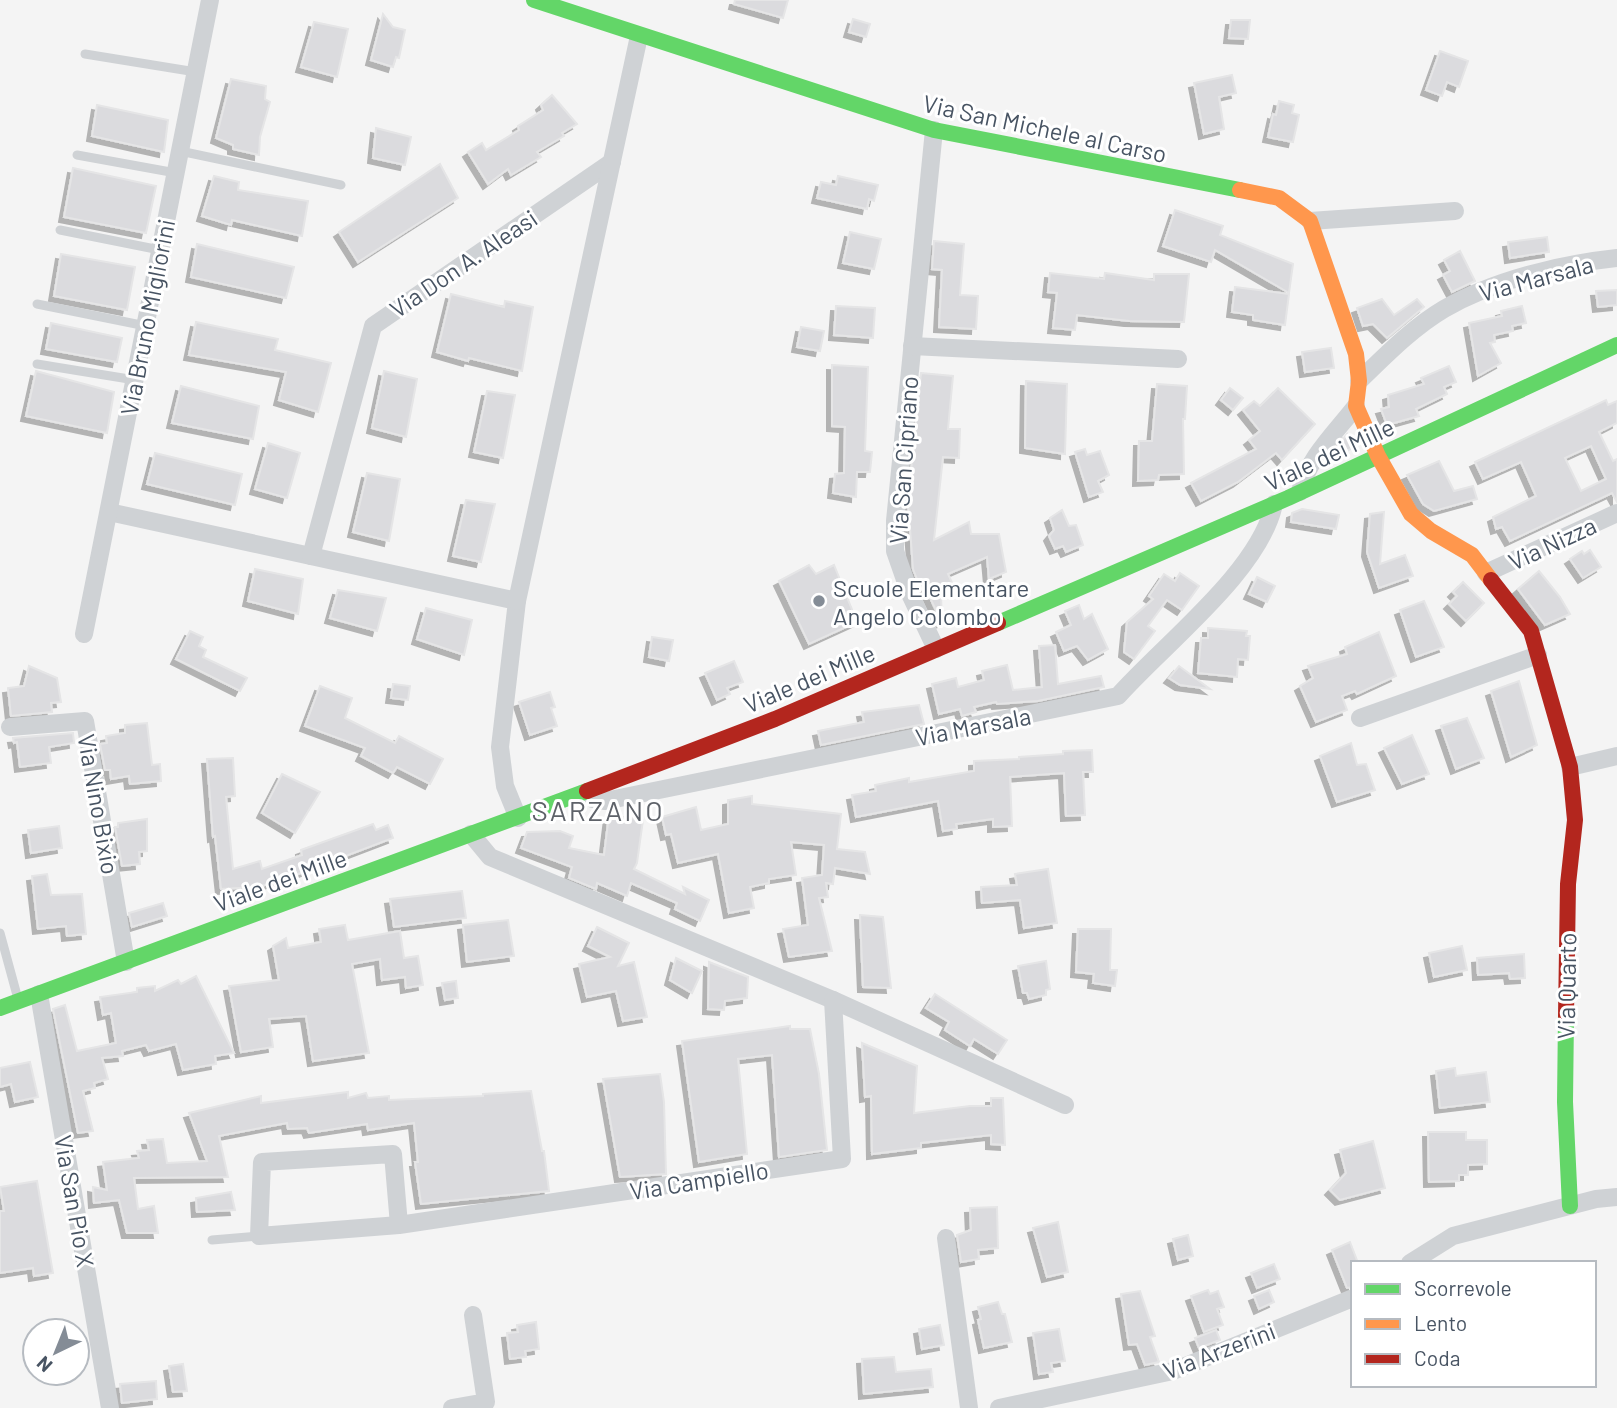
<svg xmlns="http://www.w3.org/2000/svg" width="1617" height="1408" font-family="Barlow,sans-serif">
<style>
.building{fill:#dbdbde;stroke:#e5e5e6;stroke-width:2;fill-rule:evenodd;filter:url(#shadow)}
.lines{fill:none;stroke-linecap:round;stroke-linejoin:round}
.lane{stroke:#cfd2d5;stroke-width:9}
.street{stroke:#cfd2d5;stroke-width:18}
.fast{stroke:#63d668;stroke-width:16}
.slow{stroke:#ff974d;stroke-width:16}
.jam{stroke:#b3261e;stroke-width:16}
.poi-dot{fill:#848c96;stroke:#fff;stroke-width:2.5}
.labels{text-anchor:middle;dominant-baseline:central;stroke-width:6;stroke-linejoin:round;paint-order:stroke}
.street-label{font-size:24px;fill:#485463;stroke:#fff}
.poi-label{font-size:24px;fill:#485463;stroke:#fff;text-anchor:start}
.quarter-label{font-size:28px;letter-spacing:2px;fill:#5e6269;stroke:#fff}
</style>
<defs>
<filter id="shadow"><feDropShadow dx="-5" dy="5" stdDeviation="0" flood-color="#0004"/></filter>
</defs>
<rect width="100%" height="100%" fill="#f4f4f4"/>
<!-- building -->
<g class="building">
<polygon points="735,0 788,0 783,18 734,4"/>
<polygon points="383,14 393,27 405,30 399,58 396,57 393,67 371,60"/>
<polygon points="853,19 870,24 866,37 849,32"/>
<polygon points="1231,20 1250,20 1248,39 1229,38"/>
<polygon points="314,22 348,29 337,77 301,67"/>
<polygon points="1440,51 1468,61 1459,87 1447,82 1442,96 1426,90"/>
<polygon points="1232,75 1236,93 1219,97 1224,129 1204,134 1194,83"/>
<polygon points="231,79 266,86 265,99 270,102 260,137 259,155 233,149 233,145 216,138"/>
<polygon points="552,95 577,124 562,133 564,136 537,152 541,157 511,175 508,169 488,184 468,152 482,143 486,150 519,130 518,126 543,110 541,105"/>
<polygon points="1279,101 1294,105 1292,113 1299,115 1293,142 1268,137 1273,114 1276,115"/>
<polygon points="97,105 168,120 164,152 92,136"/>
<polygon points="376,128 411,137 405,165 373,158"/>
<polygon points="440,164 458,198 358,262 339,232"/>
<polygon points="73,168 156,186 146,233 64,217"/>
<polygon points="214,176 239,182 238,190 308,201 302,236 232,220 231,225 202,216"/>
<polygon points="838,176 878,185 874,201 869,199 867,209 817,198 821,182 836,185"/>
<polygon points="1175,210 1223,226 1220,235 1293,264 1289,293 1215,250 1211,262 1163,246"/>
<polygon points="850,232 881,239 874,269 843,263"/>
<polygon points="1547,237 1549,252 1510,258 1508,242"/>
<polygon points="934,241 964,244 960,295 978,296 976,329 939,327 942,270 932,269"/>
<polygon points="197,244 294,267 286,298 191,277"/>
<polygon points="1460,251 1475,281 1452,292 1443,275 1450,271 1444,260"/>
<polygon points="61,254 135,267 127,310 54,296"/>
<polygon points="1050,273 1104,279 1105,273 1154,280 1154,274 1189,274 1184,322 1129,321 1077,315 1075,330 1053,328 1057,293 1048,292"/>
<polygon points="1235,287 1289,294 1285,325 1253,320 1253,315 1232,312"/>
<polygon points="1617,290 1617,305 1598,307 1596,291"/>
<polygon points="451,294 504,307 505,301 533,307 522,371 469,358 468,361 437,352"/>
<polygon points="1382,299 1394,315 1417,299 1424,307 1387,338 1373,324 1363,326 1357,308"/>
<polygon points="836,306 875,308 873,338 834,335"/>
<polygon points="1522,306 1526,323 1512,326 1513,331 1494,335 1495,342 1490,343 1501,363 1478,376 1469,323 1502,316 1501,311"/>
<polygon points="196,322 278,339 275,350 331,363 318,412 279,400 286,372 189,355"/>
<polygon points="51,323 122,338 117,362 46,349"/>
<polygon points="801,327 824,331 820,351 797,347"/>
<polygon points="1331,348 1334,368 1305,372 1302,352"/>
<polygon points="832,365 868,367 865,451 872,452 870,472 857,472 856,497 833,493 835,474 844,473 845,427 832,426"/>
<polygon points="1449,366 1456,382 1444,387 1447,394 1416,409 1419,416 1387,425 1381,409 1389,407 1388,395 1424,384 1421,378"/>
<polygon points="36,371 114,392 107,433 26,416"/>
<polygon points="384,371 417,379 406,437 372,428"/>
<polygon points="921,373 953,376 948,429 960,429 959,458 943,457 934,540 969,522 971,534 999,534 1006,572 989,579 987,557 948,574 954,587 941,594 942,623 924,585 920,587 913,569 908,501"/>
<polygon points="1026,381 1067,384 1065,454 1025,448"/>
<polygon points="1157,384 1187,386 1185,419 1183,419 1184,474 1159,475 1158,480 1138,481 1139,441 1152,441"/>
<polygon points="181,386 259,406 253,439 172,423"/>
<polygon points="1230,388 1243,398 1233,410 1221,400"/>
<polygon points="1278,388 1315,424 1282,460 1276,453 1238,482 1201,501 1191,483 1256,449 1249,440 1260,431 1243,410 1254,401 1260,406"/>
<polygon points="487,391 515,395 503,458 474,452"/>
<path d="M 1606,400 L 1608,405 L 1617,401 L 1617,423 L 1599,432 L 1613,461 L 1617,459 L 1617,502 L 1612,493 L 1510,541 L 1502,527 L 1496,529 L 1493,517 L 1536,496 L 1521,462 L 1483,479 L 1475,462 ZM 1591,446 L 1606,479 L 1581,491 L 1565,458 Z"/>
<polygon points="1347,434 1353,448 1340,454 1337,447"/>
<polygon points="268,443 300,453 287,498 255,489"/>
<polygon points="1085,449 1087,455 1100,451 1109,475 1098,481 1103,492 1089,497 1075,452"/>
<polygon points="155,453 242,474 235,505 147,484"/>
<polygon points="1439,461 1454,491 1473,486 1477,499 1434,511 1423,504 1407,475"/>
<polygon points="367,473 400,479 389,541 353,532"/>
<polygon points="466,500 495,504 481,562 453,556"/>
<polygon points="1302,509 1339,515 1336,529 1291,522 1292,513"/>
<polygon points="1062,510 1069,526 1076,525 1083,545 1066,552 1063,546 1055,549 1049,536 1054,530 1050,518"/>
<polygon points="1384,512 1380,564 1405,555 1413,576 1379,588 1367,552 1370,514"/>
<polygon points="1590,550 1601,567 1583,578 1570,559 1582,551 1584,554"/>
<polygon points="809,565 816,574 834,565 857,622 809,644 779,581"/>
<polygon points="255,569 303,579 298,614 248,601"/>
<polygon points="1539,571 1560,597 1570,614 1545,625 1518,589"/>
<polygon points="1180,573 1199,586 1182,610 1167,600 1148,626 1155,631 1134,659 1124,652 1127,622 1153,599 1149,596 1164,574 1175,581"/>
<polygon points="1257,577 1275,586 1267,602 1249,594"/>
<polygon points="1463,582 1484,603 1466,621 1449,604 1457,596 1453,592"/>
<polygon points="338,590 386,598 377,631 330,618"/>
<polygon points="1424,601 1444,647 1416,657 1400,610"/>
<polygon points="1079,605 1084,619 1092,614 1108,649 1088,660 1077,646 1064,651 1056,632 1071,625 1065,611"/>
<polygon points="426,608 472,620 464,655 417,639"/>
<polygon points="1208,628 1247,631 1246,636 1250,636 1248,660 1238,659 1237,677 1198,673 1201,638 1208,638"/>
<polygon points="190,631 203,637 199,646 206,650 203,657 247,678 240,691 176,659"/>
<polygon points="1379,632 1396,676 1357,694 1355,691 1342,696 1347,710 1316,722 1300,686 1313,678 1308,666 1347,654 1345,647"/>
<polygon points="652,637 673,640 669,661 649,657"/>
<polygon points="1055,645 1058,684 1101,676 1104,687 1038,701 997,704 996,702 974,707 976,712 962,716 960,709 939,714 932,684 956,678 958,687 984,680 982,671 1007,665 1013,690 1042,687 1039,646"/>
<polygon points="734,661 743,682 727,688 730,694 717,700 705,673"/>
<polygon points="29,666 57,678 61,702 51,703 52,712 11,716 8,688 24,686"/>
<polygon points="1179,666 1210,689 1180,685 1169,678"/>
<polygon points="1519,681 1537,745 1511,757 1491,691"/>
<polygon points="393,684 410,686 408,700 391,698"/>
<polygon points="320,686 352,698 345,718 395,743 399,736 443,759 430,784 397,767 393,773 361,756 365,748 305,726"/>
<polygon points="550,692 555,707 551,708 557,726 530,735 519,702"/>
<polygon points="919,705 924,724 821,745 818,731 864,722 862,712"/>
<polygon points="1467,718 1484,758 1456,769 1441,726"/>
<polygon points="147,723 152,765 160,764 161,781 130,784 129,776 111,779 110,770 105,770 100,744 107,743 106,736 125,733 125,725"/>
<polygon points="73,733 74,743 49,747 51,763 20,767 17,742 14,743 13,738"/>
<polygon points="1412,735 1429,774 1402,784 1384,748"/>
<polygon points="1351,743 1357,765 1366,764 1375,790 1337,802 1320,756"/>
<polygon points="1092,750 1093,772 1083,772 1085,815 1066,816 1064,773 1010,777 1012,826 993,827 993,819 956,824 957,829 943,831 938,801 856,817 852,795 876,791 875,785 909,778 909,782 974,771 974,761 1019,759 1019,757 1063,754 1063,751"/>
<polygon points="233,758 235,796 226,797 233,869 260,861 262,869 302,855 301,850 373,824 376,830 388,825 393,838 285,879 258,887 221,889 215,836 213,837 207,759"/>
<polygon points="282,774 320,792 295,833 262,813"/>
<polygon points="752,796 752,804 841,814 837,849 865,852 870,874 835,868 833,884 826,883 828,897 819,898 832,951 789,957 783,929 808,925 802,878 822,875 824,845 791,842 796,875 769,879 769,883 750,887 754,908 729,913 718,854 678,863 671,834 666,835 662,817 696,807 701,830 728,824 728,800"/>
<polygon points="609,815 643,820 637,863 634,869 685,894 683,887 709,900 700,921 675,909 677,903 631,883 627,896 597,883 596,889 569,878 572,867 521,848 527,832 560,831 573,836 569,848 604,855"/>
<polygon points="147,819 147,851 139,852 140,864 122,866 115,827 118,827 118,823"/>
<polygon points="59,826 62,848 31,853 28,830"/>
<polygon points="1048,869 1057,923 1024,928 1020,900 982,903 981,887 1017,885 1015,874"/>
<polygon points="47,874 51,895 82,894 86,934 67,936 66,926 38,929 32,876"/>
<polygon points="462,891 466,918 394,927 390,899"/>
<polygon points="163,903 167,916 132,927 129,913"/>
<polygon points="860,915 883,917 891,988 863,987"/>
<polygon points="508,920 514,956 467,962 463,925"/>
<polygon points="345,925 348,940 400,931 404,958 418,956 423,985 406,988 405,977 382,980 380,959 352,964 369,1053 313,1061 306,1016 269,1019 273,1047 241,1052 229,986 279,980 273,946 286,938 288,948 321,942 319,929"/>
<polygon points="597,927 629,943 618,966 634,962 647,1017 623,1021 616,991 587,997 579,964 610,957 588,946"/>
<polygon points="1078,929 1111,929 1110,970 1117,970 1115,986 1093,983 1094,974 1076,972"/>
<polygon points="1462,946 1467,970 1434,977 1429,953"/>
<polygon points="1524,954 1525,978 1510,979 1509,973 1478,975 1477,958"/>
<polygon points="676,958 702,971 692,993 670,980"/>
<polygon points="1046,961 1050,989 1046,990 1046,995 1029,999 1027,993 1023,993 1018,966"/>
<polygon points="709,962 748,977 747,998 725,1001 724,1010 708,1009"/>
<polygon points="196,976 234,1053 215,1056 216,1064 183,1070 176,1044 149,1051 146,1045 122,1051 123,1056 102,1058 108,1079 94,1083 95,1088 83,1091 93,1131 78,1133 53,1009 65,1005 77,1051 116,1043 111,1013 103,1015 100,997 137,992 137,988 155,986 155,991 178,980 181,984"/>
<polygon points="456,981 458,998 445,1000 442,983"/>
<polygon points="935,994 1007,1040 998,1054 974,1039 970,1046 945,1030 949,1022 926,1008"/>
<polygon points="790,1026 790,1029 810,1029 819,1074 827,1150 779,1157 772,1055 738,1059 747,1154 699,1162 682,1041"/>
<polygon points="862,1043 917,1066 914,1113 970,1106 991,1106 991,1098 1003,1098 1005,1145 991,1144 991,1135 921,1143 921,1148 872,1154 871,1096 865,1097"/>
<polygon points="30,1062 38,1097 15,1102 11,1084 0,1087 0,1068"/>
<polygon points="1455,1068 1456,1076 1486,1072 1490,1102 1440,1108 1436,1071"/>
<polygon points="660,1074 664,1102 666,1174 620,1177 603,1079"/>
<polygon points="531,1091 542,1151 544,1151 549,1191 421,1204 415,1162 418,1162 414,1123 368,1130 367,1124 309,1133 307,1128 288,1129 287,1123 219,1136 228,1177 134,1178 138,1209 154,1206 158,1233 127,1233 119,1200 94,1203 93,1187 107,1190 103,1162 139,1158 137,1151 149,1150 147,1140 163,1139 167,1163 207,1161 189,1113 261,1096 261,1103 348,1092 348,1098 366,1093 368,1098 389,1096 389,1100 483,1096 483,1094"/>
<polygon points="1428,1132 1466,1132 1466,1140 1487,1140 1487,1164 1468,1165 1468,1175 1459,1175 1459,1181 1429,1182"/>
<polygon points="1373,1141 1385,1188 1340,1200 1330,1190 1346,1173 1340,1150"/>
<polygon points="37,1181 53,1273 34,1276 33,1268 0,1273 0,1211 4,1211 0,1187"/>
<polygon points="231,1192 235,1210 197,1212 196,1198"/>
<polygon points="997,1207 998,1248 978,1250 979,1259 961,1262 957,1235 971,1230 970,1208"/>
<polygon points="1058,1222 1068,1272 1047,1277 1033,1228"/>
<polygon points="1188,1235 1193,1256 1178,1260 1173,1239"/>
<polygon points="1350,1242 1358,1263 1353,1263 1353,1287 1347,1288 1332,1250"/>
<polygon points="1274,1264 1280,1279 1257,1288 1251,1273"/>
<polygon points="1208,1290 1210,1294 1218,1291 1224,1307 1217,1309 1223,1325 1204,1332 1191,1296"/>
<polygon points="1269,1290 1274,1302 1259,1309 1254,1296"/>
<polygon points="1140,1291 1155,1336 1150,1337 1159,1362 1145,1365 1137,1344 1129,1345 1121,1294"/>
<polygon points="998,1302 1002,1314 1005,1314 1012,1342 984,1348 978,1320 981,1319 978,1307"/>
<polygon points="536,1322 539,1349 525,1351 526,1357 510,1359 507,1333 518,1332 517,1325"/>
<polygon points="940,1325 944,1345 922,1349 919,1329"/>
<polygon points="1059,1329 1065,1361 1051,1363 1053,1372 1039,1374 1033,1333"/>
<polygon points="1216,1330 1220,1340 1199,1348 1195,1338"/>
<polygon points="894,1357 896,1372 931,1369 933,1387 864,1394 862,1359"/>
<polygon points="183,1364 187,1391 173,1392 169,1366"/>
<polygon points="156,1381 157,1399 122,1403 120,1384"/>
</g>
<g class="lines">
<!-- lane -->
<g class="lane">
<polyline points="85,54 196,72"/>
<polyline points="180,151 341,185"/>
<polyline points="77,155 176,173"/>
<polyline points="60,230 160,250"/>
<polyline points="37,304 146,326"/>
<polyline points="37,364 135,380"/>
<polyline points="0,933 18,999"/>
<polyline points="212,1240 259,1236"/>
</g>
<!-- street -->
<g class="street">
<polyline points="934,130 895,521 895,551 910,594 936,649"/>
<polyline points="1310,221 1455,211"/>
<polyline points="912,346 1178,359"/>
<path d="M 1359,381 C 1385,356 1412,328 1444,309 C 1494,280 1560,264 1617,258"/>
<path d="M 1300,492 C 1307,459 1336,432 1356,406"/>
<polyline points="109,512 517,601 500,747 505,786 518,818"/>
<polyline points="311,556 373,326 612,162"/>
<polyline points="1486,573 1617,513"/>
<polyline points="517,601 639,36"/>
<polyline points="84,634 210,0"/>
<polyline points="1360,718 1538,655"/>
<polyline points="10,727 85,721 126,962"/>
<polyline points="1570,767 1617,756"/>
<path d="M 584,793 L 593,799 L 605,801 L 1118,696 C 1164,644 1260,571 1274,504"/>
<polyline points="471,834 490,857 833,1000 1065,1105"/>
<polyline points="39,994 110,1408"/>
<polyline points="399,1225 259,1236 262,1162 393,1154 399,1225 842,1159 833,1000"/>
<polyline points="946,1238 969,1408"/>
<polyline points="1410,1263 1453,1236 1596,1199 1617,1197"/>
<polyline points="452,1408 486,1402 473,1315"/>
<polyline points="999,1408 1173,1371 1353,1298"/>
</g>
<!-- fast -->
<g class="fast">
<polyline points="534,0 934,130 1240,190"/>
<polyline points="998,623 1288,498 1617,345"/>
<polyline points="0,1008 587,791"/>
<polyline points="1566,1016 1565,1102 1570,1206"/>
</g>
<!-- slow -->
<polyline class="slow" points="1240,190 1279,198 1310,221 1356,354 1359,381 1356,406 1378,456 1411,514 1431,531 1472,555 1491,580"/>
<!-- jam -->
<g class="jam">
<polyline points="1491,580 1531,631 1570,767 1575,820 1568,884 1566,1016"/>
<polyline points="587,791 775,719 998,623"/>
</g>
</g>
<!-- markers -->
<circle class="poi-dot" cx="819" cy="601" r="7"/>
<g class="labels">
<!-- street labels -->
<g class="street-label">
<text transform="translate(1045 128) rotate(12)">Via San Michele al Carso</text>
<text transform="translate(463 263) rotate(-34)">Via Don A. Aleasi</text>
<text transform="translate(1536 278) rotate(-15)">Via Marsala</text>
<text transform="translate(147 317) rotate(-79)">Via Bruno Migliorini</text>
<text transform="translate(1329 454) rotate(-25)">Viale dei Mille</text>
<text transform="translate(903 460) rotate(-86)">Via San Cipriano</text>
<text transform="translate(1552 543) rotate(-25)">Via Nizza</text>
<text transform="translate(809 678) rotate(-23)">Viale dei Mille</text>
<text transform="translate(973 726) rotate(-11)">Via Marsala</text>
<text transform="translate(99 804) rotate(80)">Via Nino Bixio</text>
<text transform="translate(280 880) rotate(-20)">Viale dei Mille</text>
<text transform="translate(1566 986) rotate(-89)">Via Quarto</text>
<text transform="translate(699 1180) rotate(-9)">Via Campiello</text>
<text transform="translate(75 1201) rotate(80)">Via San Pio X</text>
<text transform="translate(1219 1350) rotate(-21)">Via Arzerini</text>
</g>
<!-- poi labels -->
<g class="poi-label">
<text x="833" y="587">Scuole Elementare<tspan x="833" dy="28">Angelo Colombo</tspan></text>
</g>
<!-- quarter labels -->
<g class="quarter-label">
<text x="598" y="810">SARZANO</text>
</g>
</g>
<!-- legend -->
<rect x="1351" y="1261" width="245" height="126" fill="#ffffff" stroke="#b6bbc1" stroke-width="2"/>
<rect x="1365" y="1284" width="35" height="10" fill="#63d668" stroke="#b6bbc1" stroke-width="2"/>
<text x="1414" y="1296" font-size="21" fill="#485463">Scorrevole</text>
<rect x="1365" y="1319" width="35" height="10" fill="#ff974d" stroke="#b6bbc1" stroke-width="2"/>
<text x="1414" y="1331" font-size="21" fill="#485463">Lento</text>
<rect x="1365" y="1354" width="35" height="10" fill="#b3261e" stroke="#b6bbc1" stroke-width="2"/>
<text x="1414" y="1366" font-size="21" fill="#485463">Coda</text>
<!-- north arrow -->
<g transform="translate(56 1352) rotate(223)"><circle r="33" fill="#ffffff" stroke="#b6bbc1" stroke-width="2"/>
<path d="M0-5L12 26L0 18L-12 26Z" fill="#848c96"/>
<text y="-10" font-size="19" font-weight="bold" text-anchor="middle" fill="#485463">N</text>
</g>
</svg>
